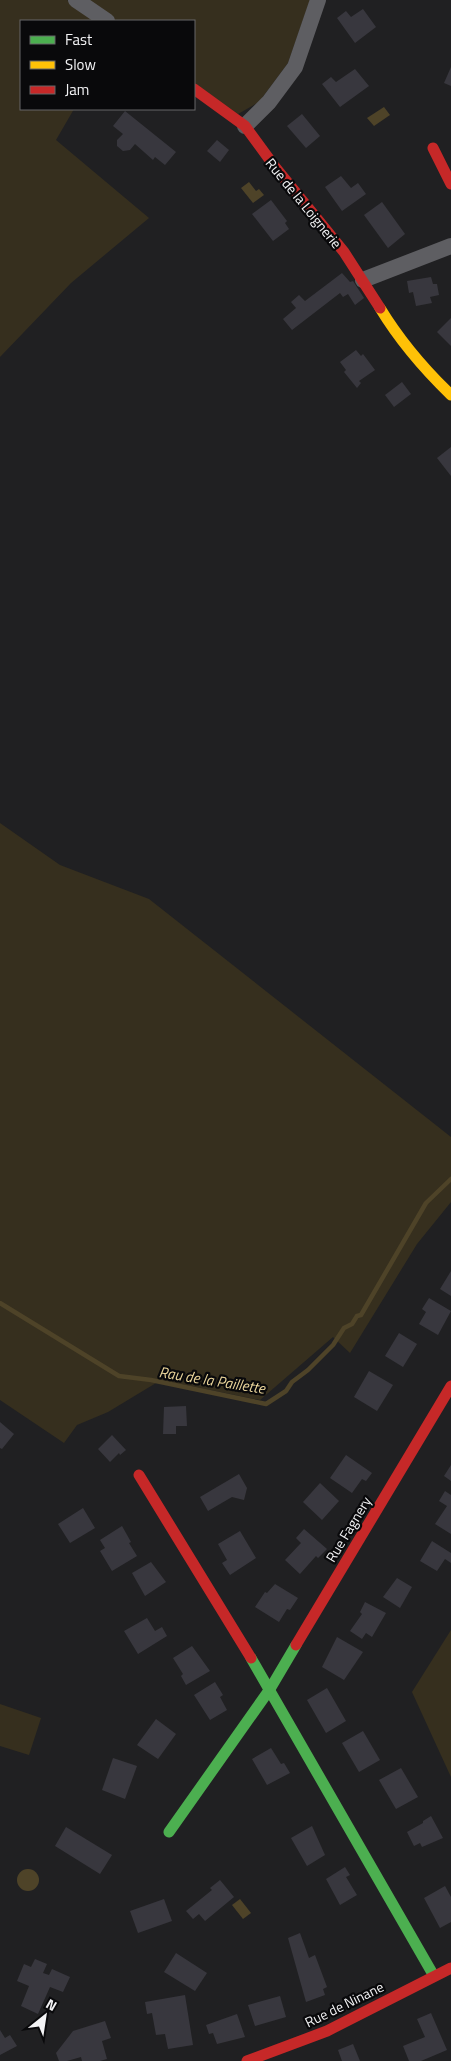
<svg xmlns="http://www.w3.org/2000/svg" width="451" height="2061" font-family="'Titillium Web',sans-serif">
<style>
.green{fill:#362f1e}
.water{fill:#4e4328}
.lines{fill:none;stroke-linecap:round;stroke-linejoin:round}
.stream{stroke:#4e4328;stroke-width:4.5}
.building{fill:#38373e}
.street{stroke:#5e5e62;stroke-width:16}
.fast{stroke:#4caf50;stroke-width:11}
.slow{stroke:#ffc107;stroke-width:11}
.jam{stroke:#c62828;stroke-width:11}
.labels{text-anchor:middle;dominant-baseline:central;stroke-width:4.5;stroke-linejoin:round;paint-order:stroke}
.street-label{font-size:14px;fill:#f3f3f5;stroke:#09090b}
.water-label{font-size:15px;font-style:italic;fill:#ead59b;stroke:#09090b}
</style>
<rect width="100%" height="100%" fill="#202022"/>
<!-- green -->
<g class="green">
<polygon points="0,0 67,0 94,21 21,21 21,109 74,109 56,140 149,218 71,283 0,357"/>
<polygon points="87,0 310,0 288,63 259,102 238,114 194,83 194,21 115,21"/>
<polygon points="0,823 60,865 149,899 451,1137 451,1202 417,1244 350,1353 333,1337 260,1400 161,1380 108,1412 77,1425 64,1443 0,1400"/>
<polygon points="451,1630 451,1777 412,1692"/>
<polygon points="0,1704 41,1718 29,1755 0,1746"/>
</g>
<!-- water -->
<g class="water">
<polygon points="384,107 390,115 374,126 367,118"/>
<polygon points="249,182 256,191 259,189 264,195 253,203 241,188"/>
<circle cx="28" cy="1880" r="11"/>
<polygon points="240,1899 251,1913 243,1919 232,1905"/>
</g>
<g class="lines">
<!-- stream -->
<polyline class="stream" points="0,1303 119,1376 151,1380 266,1404 286,1391 292,1382 308,1370 333,1345 344,1328 352,1324 357,1316 361,1315 426,1203 451,1179"/>
</g>
<!-- building -->
<g class="building">
<polygon points="363,9 376,27 355,43 337,18 346,11 351,17"/>
<polygon points="451,67 451,86 444,83"/>
<polygon points="355,69 369,86 340,107 322,84 331,77 336,82"/>
<polygon points="125,111 176,152 165,165 155,157 153,160 135,144 130,150 123,151 117,146 117,140 123,134 113,126"/>
<polygon points="302,114 320,136 306,148 287,126"/>
<polygon points="217,140 229,150 220,162 207,151"/>
<polygon points="341,176 351,188 358,183 366,194 342,211 325,187"/>
<polygon points="271,200 287,221 285,223 289,229 273,241 252,214"/>
<polygon points="382,202 405,234 388,248 364,215"/>
<polygon points="342,273 350,282 353,281 364,298 355,305 348,294 343,297 340,293 292,330 283,319 296,308 291,302 299,295 305,301"/>
<polygon points="431,277 433,284 437,284 439,295 430,297 432,303 416,306 413,292 409,293 407,281"/>
<polygon points="451,318 451,346 437,332"/>
<polygon points="356,350 361,356 363,354 375,370 359,381 361,383 357,388 344,372 346,370 340,362"/>
<polygon points="402,382 411,394 394,407 385,395"/>
<polygon points="451,447 451,476 437,458"/>
<polygon points="451,1271 451,1296 440,1289"/>
<polygon points="429,1298 451,1311 438,1335 419,1324 426,1312 422,1309"/>
<polygon points="399,1333 417,1344 403,1367 385,1356"/>
<polygon points="369,1371 393,1385 377,1411 354,1397"/>
<polygon points="186,1406 187,1426 176,1426 176,1434 163,1434 164,1407"/>
<polygon points="0,1422 14,1434 2,1449 0,1448"/>
<polygon points="112,1435 126,1450 120,1455 119,1453 110,1462 98,1449"/>
<polygon points="346,1455 372,1473 366,1481 362,1479 352,1493 330,1478"/>
<polygon points="451,1465 451,1481 444,1476"/>
<polygon points="239,1474 247,1488 244,1500 232,1497 208,1511 200,1497"/>
<polygon points="320,1483 339,1501 322,1520 303,1502"/>
<polygon points="445,1491 451,1495 451,1534 435,1524 447,1506 439,1501"/>
<polygon points="83,1508 95,1528 70,1543 58,1524"/>
<polygon points="122,1526 131,1542 129,1543 137,1556 112,1571 100,1551 105,1548 100,1540"/>
<polygon points="304,1529 327,1549 318,1558 316,1556 300,1574 285,1560 301,1543 296,1538"/>
<polygon points="240,1531 256,1558 230,1575 222,1563 227,1560 218,1544"/>
<polygon points="432,1541 451,1553 451,1563 445,1559 437,1571 420,1561"/>
<polygon points="151,1562 166,1582 145,1596 132,1573"/>
<polygon points="397,1578 412,1587 400,1608 383,1597"/>
<polygon points="275,1584 298,1598 290,1610 287,1609 279,1622 255,1607 265,1592 267,1593"/>
<polygon points="365,1602 386,1613 372,1637 366,1633 362,1639 350,1631 362,1614 360,1612"/>
<polygon points="147,1618 155,1631 162,1627 167,1636 138,1654 124,1631"/>
<polygon points="337,1637 363,1652 344,1680 322,1667"/>
<polygon points="192,1646 210,1671 186,1685 181,1676 183,1674 173,1658"/>
<polygon points="215,1682 223,1695 220,1697 227,1710 210,1720 194,1695"/>
<polygon points="327,1688 346,1721 326,1733 307,1700"/>
<polygon points="156,1719 176,1734 158,1759 137,1745"/>
<polygon points="363,1731 380,1760 359,1772 342,1743"/>
<polygon points="271,1748 281,1764 284,1763 290,1773 267,1785 252,1759"/>
<polygon points="113,1758 137,1766 125,1799 102,1790"/>
<polygon points="401,1768 418,1797 396,1809 379,1780"/>
<polygon points="431,1816 443,1838 422,1847 420,1843 414,1846 407,1832 423,1823 423,1821"/>
<polygon points="312,1826 325,1855 307,1866 291,1838"/>
<polygon points="66,1827 112,1855 100,1874 55,1846"/>
<polygon points="345,1867 350,1875 346,1877 357,1895 340,1905 326,1879"/>
<polygon points="220,1880 234,1897 205,1921 199,1914 193,1919 186,1911 212,1890 210,1888"/>
<polygon points="445,1886 451,1897 451,1922 440,1928 424,1898"/>
<polygon points="164,1899 172,1921 138,1933 130,1911"/>
<polygon points="300,1933 309,1958 315,1955 327,1987 323,1989 325,1995 306,2002 288,1938"/>
<polygon points="176,1953 207,1973 195,1991 164,1972"/>
<polygon points="35,1959 47,1964 43,1973 49,1975 52,1969 70,1977 63,1992 50,1987 38,2014 21,2006 29,1986 17,1981 24,1964 31,1967"/>
<polygon points="185,1995 193,2045 168,2049 165,2034 156,2035 152,2013 147,2014 145,2002"/>
<polygon points="280,1996 286,2017 255,2026 248,2005"/>
<polygon points="431,2013 447,2050 421,2061 409,2061 403,2046 425,2037 417,2019"/>
<polygon points="237,2014 245,2037 217,2044 213,2033 209,2034 206,2025"/>
<polygon points="105,2021 111,2038 102,2041 107,2059 100,2061 82,2061 81,2057 67,2061 59,2061 56,2053 73,2031"/>
<polygon points="0,2030 5,2038 10,2035 17,2046 0,2055"/>
<polygon points="353,2044 360,2061 342,2061 338,2050"/>
</g>
<g class="lines">
<!-- street -->
<g class="street">
<polyline points="76,0 107,21"/>
<polyline points="245,126 269,102 295,67 318,0"/>
<polyline points="363,280 451,246"/>
</g>
<!-- fast -->
<g class="fast">
<polyline points="251,1658 434,1976"/>
<polyline points="169,1832 270,1689 296,1645"/>
</g>
<!-- slow -->
<path class="slow" d="M 380,308 C 400,341 423,368 451,395"/>
<!-- jam -->
<g class="jam">
<polyline points="194,89 245,126 275,167 344,252 380,308"/>
<polyline points="433,148 451,184"/>
<polyline points="139,1475 251,1658"/>
<polyline points="296,1645 451,1386"/>
<polyline points="247,2061 327,2031 451,1968"/>
</g>
</g>
<g class="labels">
<!-- street labels -->
<g class="street-label">
<text transform="translate(304 203) rotate(51)">Rue de la Loignerie</text>
<text transform="translate(348 1529) rotate(-59)">Rue Fagnery</text>
<text transform="translate(344 2004) rotate(-26)">Rue de Ninane</text>
</g>
<!-- water labels -->
<g class="water-label">
<text transform="translate(212 1380) rotate(9)">Rau de la Paillette</text>
</g>
</g>
<!-- legend -->
<rect x="20" y="20" width="175" height="90" fill="#09090b" stroke="#676769"/>
<rect x="30" y="36" width="25" height="8" fill="#4caf50" stroke="#676769"/>
<text x="65" y="45" font-size="15" fill="#f3f3f5">Fast</text>
<rect x="30" y="61" width="25" height="8" fill="#ffc107" stroke="#676769"/>
<text x="65" y="70" font-size="15" fill="#f3f3f5">Slow</text>
<rect x="30" y="86" width="25" height="8" fill="#c62828" stroke="#676769"/>
<text x="65" y="95" font-size="15" fill="#f3f3f5">Jam</text>
<!-- north arrow -->
<g transform="translate(45 2016) rotate(30)" stroke="#09090b" stroke-width="4" paint-order="stroke">
<path d="M0-4L9 19L0 12L-9 19Z" fill="#f3f3f5"/>
<text y="-8" font-size="14" font-weight="bold" text-anchor="middle" fill="#f3f3f5">N</text>
</g>
</svg>
